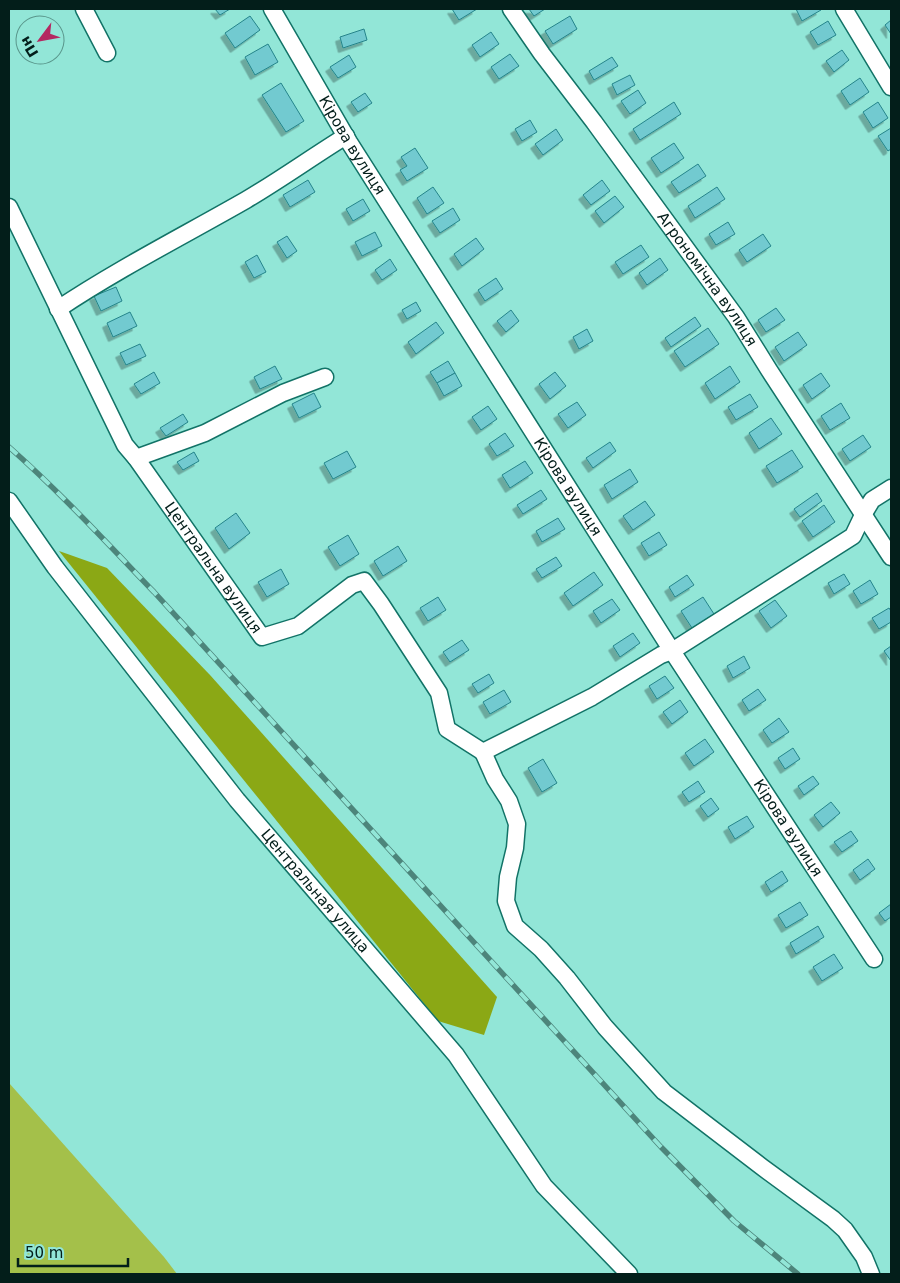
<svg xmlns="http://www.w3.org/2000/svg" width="900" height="1283" font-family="'DejaVu Sans',sans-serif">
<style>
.green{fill:#a4c04a}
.forest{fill:#8ba815}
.building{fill:#72cad0;stroke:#25848a;filter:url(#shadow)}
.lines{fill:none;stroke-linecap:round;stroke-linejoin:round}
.street-casing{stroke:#127367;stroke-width:19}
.street{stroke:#fff;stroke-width:16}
.rail-casing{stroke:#4d857b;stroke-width:5.5}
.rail{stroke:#92e6d7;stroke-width:4;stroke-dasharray:11;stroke-linecap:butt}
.labels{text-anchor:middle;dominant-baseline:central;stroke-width:5;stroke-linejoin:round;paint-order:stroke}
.street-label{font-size:15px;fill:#031e1a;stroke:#92e6d7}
</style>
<defs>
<filter id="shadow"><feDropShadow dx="-4.5" dy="4.5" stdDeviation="0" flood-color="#0004"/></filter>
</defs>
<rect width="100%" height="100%" fill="#92e6d7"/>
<!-- green -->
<polygon class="green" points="9,1083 164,1257 177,1274 9,1274"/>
<!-- forest -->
<polygon class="forest" points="59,551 107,568 210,675 497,997 484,1035 438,1021"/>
<!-- building -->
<g class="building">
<polygon points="215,9 230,9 220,15"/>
<polygon points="452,9 477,9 459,20"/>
<polygon points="529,9 545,9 534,16"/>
<polygon points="796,9 820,9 821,10 802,21"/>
<polygon points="250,16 260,30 235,48 225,33"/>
<polygon points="570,16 577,29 553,44 545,31"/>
<polygon points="891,20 891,34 885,25"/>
<polygon points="828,21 836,35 818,45 810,32"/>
<polygon points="364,29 367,40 343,48 340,37"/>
<polygon points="491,32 499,44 480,57 472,45"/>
<polygon points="268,44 278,62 255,75 245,57"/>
<polygon points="842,50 849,60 834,72 826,61"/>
<polygon points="510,54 519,66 499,79 491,67"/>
<polygon points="349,55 356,67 338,78 330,67"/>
<polygon points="612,57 618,66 594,80 589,71"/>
<polygon points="630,75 635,85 617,95 612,84"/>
<polygon points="860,78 869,92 850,105 841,91"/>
<polygon points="281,83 304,121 286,132 262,95"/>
<polygon points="638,90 646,103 630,114 621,101"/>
<polygon points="365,93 372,103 358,112 351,102"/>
<polygon points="674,102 681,114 640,140 633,129"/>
<polygon points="878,102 888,118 873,128 863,112"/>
<polygon points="530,120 537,132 522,141 515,129"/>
<polygon points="891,128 891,149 888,151 878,136"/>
<polygon points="556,129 563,140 543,155 535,144"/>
<polygon points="674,143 684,158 661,173 651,158"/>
<polygon points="415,148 428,168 407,181 400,170 407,166 401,157"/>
<polygon points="698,164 706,176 679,193 671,182"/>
<polygon points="308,180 315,192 290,207 283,195"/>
<polygon points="602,180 610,191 591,205 583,195"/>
<polygon points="433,187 444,203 427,214 417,198"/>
<polygon points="717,187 725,199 695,218 688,206"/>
<polygon points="615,196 624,207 604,223 595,211"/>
<polygon points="363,199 370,211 353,221 346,209"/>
<polygon points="453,208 460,220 440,233 432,221"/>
<polygon points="728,222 735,234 716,245 709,234"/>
<polygon points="375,232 382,246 362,256 355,242"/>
<polygon points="763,234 771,246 747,262 739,250"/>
<polygon points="287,236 297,251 287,258 277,242"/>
<polygon points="476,238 484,249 462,266 454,254"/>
<polygon points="641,245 649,257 623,274 615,262"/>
<polygon points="257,255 266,272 254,278 245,262"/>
<polygon points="660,258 668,270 647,285 639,273"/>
<polygon points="390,259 397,270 382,280 375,270"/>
<polygon points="496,278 503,289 485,301 478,290"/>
<polygon points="116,287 122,301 101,311 94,296"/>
<polygon points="416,302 421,311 407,319 402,310"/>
<polygon points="776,308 785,320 766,332 758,320"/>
<polygon points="511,310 519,321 506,332 497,321"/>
<polygon points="130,312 137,326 113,337 107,323"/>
<polygon points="695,317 701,326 671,347 665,338"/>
<polygon points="436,322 444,333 416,354 408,342"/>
<polygon points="708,328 719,344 685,367 674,351"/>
<polygon points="587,329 593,341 579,349 573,337"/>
<polygon points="798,332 807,345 784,361 775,347"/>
<polygon points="140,344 146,356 126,365 120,353"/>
<polygon points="448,361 455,373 437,383 430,372"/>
<polygon points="275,366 282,379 260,389 254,377"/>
<polygon points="730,366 740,382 715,399 705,383"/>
<polygon points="154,372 160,383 141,394 134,384"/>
<polygon points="555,372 566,386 550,399 539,384"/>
<polygon points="455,373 462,386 444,396 437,383"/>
<polygon points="821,373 830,386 812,399 803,385"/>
<polygon points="314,393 321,407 299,418 292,404"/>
<polygon points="750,394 758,407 736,420 728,407"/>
<polygon points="577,402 586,415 568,428 558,414"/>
<polygon points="841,403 850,418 830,430 821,416"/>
<polygon points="488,406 497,419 481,430 472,417"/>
<polygon points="183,414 188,422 166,436 160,428"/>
<polygon points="771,418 782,434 759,449 749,433"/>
<polygon points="505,433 514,446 497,456 489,444"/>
<polygon points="863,435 871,447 850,461 842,449"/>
<polygon points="610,442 616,451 593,468 586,458"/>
<polygon points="792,450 803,467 777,483 766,466"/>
<polygon points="347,451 356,467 333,479 324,463"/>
<polygon points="194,452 199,461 183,470 177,462"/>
<polygon points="525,461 533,473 510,488 502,475"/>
<polygon points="630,469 638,482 612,499 604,485"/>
<polygon points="541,490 547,499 523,514 517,505"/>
<polygon points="817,493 822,501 800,517 794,509"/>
<polygon points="645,501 655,515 633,530 623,516"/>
<polygon points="824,505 835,522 813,537 802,521"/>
<polygon points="236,513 250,533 229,549 215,528"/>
<polygon points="558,518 565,529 542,542 536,531"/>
<polygon points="659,532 667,545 649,556 641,543"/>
<polygon points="348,535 359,554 340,566 328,547"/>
<polygon points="398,546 407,561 383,576 374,561"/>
<polygon points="556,557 562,566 542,578 536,569"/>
<polygon points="281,569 289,584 267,597 258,582"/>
<polygon points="594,572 603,585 573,606 564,593"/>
<polygon points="844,574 850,584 834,594 828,583"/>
<polygon points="687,575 694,585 675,597 669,587"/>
<polygon points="870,580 878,594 861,604 853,591"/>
<polygon points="438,597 446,610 428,621 420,608"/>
<polygon points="703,597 714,614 692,628 681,611"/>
<polygon points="612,599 620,610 601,623 593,611"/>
<polygon points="775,600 787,616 771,628 759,611"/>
<polygon points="889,608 891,611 891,622 879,629 872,618"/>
<polygon points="633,633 640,643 620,657 613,646"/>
<polygon points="462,640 469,650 450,662 443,652"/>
<polygon points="891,646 891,661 884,651"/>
<polygon points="744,656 750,668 733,678 727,666"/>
<polygon points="489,674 494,683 478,693 472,684"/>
<polygon points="665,676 674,688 657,699 649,686"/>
<polygon points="758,689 766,700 749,711 742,700"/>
<polygon points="504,690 511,702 490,714 483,702"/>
<polygon points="680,700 688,712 672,724 663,712"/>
<polygon points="779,718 789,732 772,743 763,730"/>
<polygon points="705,739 714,752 694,766 685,753"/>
<polygon points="793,748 800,759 785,769 778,758"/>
<polygon points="543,759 557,783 542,792 528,768"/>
<polygon points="813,776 819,784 804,795 798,786"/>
<polygon points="698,781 705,792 689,802 682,792"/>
<polygon points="711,798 719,809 708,817 700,806"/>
<polygon points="831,802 840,813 823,827 814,815"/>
<polygon points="747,816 754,827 735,839 728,827"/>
<polygon points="851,831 858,841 842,852 834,842"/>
<polygon points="868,859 875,869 860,880 853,870"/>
<polygon points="782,871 788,881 771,892 765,882"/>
<polygon points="800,902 808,915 786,928 778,915"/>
<polygon points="891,904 891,917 885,921 879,913"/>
<polygon points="818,926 824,937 796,954 790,943"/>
<polygon points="834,954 843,968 822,981 813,967"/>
</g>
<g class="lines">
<!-- street casing -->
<g class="street-casing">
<g id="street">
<polyline points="84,9 107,53"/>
<path id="s1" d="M 272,9 L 349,142 L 672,651 L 874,959"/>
<path id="s2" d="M 511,9 L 542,54 L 594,122 L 736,317 L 769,370 L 891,557"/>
<polyline points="844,9 891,87"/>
<path id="s3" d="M 9,207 L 125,445 L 136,458 L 262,637 L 298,626 L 352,585 L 364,581 L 381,604 L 439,693 L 447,729 L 483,752"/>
<path d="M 58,309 C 118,269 183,236 246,200 C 280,180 312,157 346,136"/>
<polyline points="136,458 205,433 283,393 325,377"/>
<path id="s4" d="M 9,501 L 55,567 L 237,800 L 456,1055 L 544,1186 L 629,1274"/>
<polyline points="483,752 495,779 509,801 517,824 515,848 508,877 506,901 515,926 541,949 567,978 605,1027 664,1092 762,1167 833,1219 845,1230 864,1257 871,1274"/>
<polyline points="483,752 592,697 661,655 672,651 853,536 863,515 872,500 891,488"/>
</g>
</g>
<!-- street -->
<use href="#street" class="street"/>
<!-- rail casing -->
<g class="rail-casing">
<path id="rail" d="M 9,447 C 60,492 106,542 154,592 L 661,1147 L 734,1221 L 798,1274"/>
</g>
<!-- rail -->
<use href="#rail" class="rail"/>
</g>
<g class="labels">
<!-- street labels -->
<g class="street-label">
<text stroke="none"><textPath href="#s1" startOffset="158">Кірова вулиця</textPath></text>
<text stroke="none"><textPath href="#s2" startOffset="334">Агрономічна вулиця</textPath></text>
<text stroke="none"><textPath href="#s1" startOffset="562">Кірова вулиця</textPath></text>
<text stroke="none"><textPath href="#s3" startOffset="416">Центральна вулиця</textPath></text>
<text stroke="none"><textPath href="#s1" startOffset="968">Кірова вулиця</textPath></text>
<text stroke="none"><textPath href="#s4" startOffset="496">Центральная улица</textPath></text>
</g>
</g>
<!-- border -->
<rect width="900" height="1283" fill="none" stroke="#031e1a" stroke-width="20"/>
<!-- north arrow -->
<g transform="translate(40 40) rotate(238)"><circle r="24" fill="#92e6d7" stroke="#59968b"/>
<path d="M0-4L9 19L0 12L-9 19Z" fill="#b42861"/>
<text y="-8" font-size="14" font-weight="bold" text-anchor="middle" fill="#031e1a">Пн</text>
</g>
<!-- scale -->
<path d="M18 1258v8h110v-8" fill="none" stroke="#031e1a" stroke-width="2.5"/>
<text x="25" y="1258" font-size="15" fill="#031e1a" stroke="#92e6d7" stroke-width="4" paint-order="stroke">50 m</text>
</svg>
